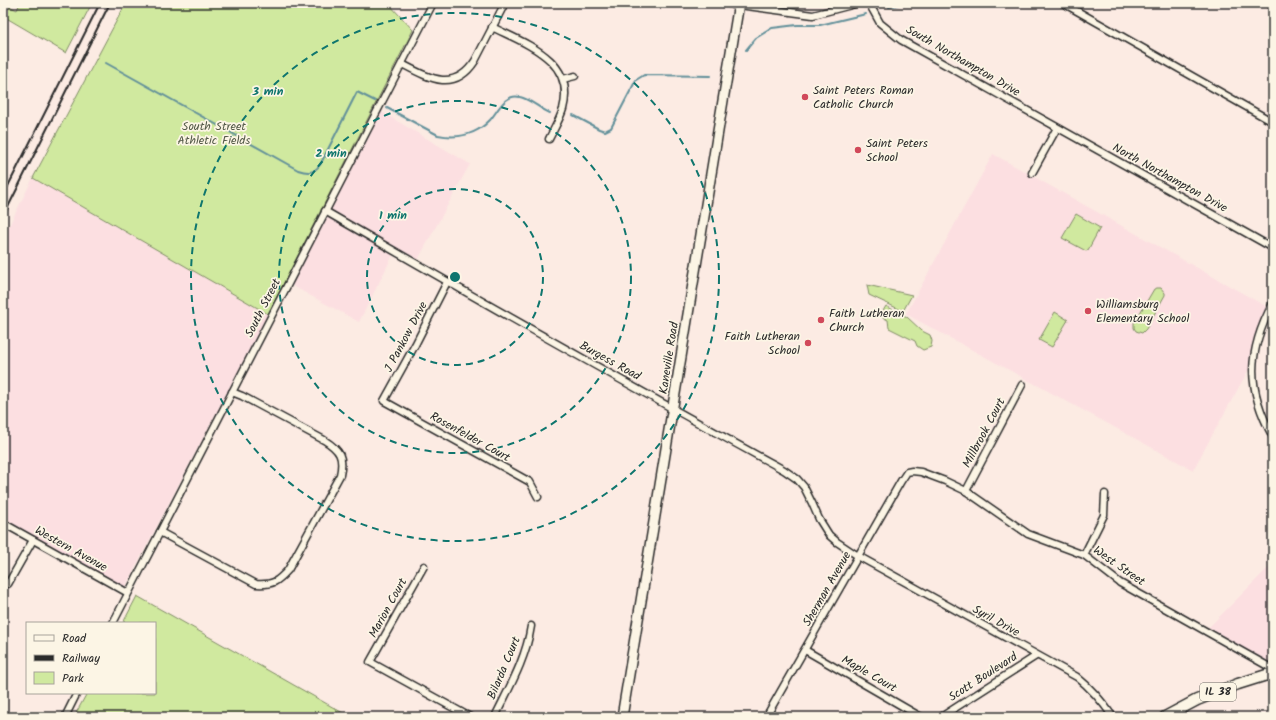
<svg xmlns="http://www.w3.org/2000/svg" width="1276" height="720" font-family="Kalam,sans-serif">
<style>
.built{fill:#fcdfe1}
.green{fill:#d0e99f;stroke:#7e8a65}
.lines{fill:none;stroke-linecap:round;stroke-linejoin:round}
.stream{stroke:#62909a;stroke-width:2}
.street-casing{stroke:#2b2b2b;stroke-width:9}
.secondary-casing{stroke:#2b2b2b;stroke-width:12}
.primary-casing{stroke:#2b2b2b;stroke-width:13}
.street{stroke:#fcf5e5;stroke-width:6}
.secondary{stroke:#fcf5e5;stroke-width:9}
.primary{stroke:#fcf5e5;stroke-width:10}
.rail{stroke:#2b2b2b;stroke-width:2}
.ring{fill:none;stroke:#0f766e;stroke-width:2;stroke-dasharray:7 5}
.poi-dot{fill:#d1495b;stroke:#fcf5e5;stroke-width:1.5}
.labels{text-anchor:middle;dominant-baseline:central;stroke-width:3.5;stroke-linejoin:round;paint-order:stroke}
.shield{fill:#fcf5e5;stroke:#6a6863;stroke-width:1}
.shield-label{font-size:11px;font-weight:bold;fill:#2b2b2b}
.street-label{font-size:12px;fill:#2b2b2b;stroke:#fcf5e5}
.poi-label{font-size:12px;fill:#2b2b2b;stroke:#fcf5e5;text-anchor:start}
.park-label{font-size:12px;fill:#545a48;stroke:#fcf5e5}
.centre{fill:#0f766e;stroke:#fcf5e5;stroke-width:2}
.ring-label{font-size:12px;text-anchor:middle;font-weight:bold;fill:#0f766e;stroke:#fcf5e5;stroke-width:3.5;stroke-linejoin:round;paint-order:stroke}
</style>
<rect width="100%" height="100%" fill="#fcebe3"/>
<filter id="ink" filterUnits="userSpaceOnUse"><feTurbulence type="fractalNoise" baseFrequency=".025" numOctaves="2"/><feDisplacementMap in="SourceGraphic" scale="8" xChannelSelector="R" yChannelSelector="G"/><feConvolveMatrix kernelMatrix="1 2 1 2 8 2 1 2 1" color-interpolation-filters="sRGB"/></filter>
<g filter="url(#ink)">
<!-- built -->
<g class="built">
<polygon points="380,111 470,164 414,267 393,255 359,322 291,285"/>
<polygon points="993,154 1269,308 1254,342 1250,367 1193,470 906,314"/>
<polygon points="33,178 268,314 124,589 3,520 3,238"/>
<polygon points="1273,563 1273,666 1207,629"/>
</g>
<!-- green -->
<g class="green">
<polygon points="3,3 17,10 20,3 92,3 66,53 3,16"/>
<polygon points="126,3 388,3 413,30 268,314 33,178"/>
<polygon points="1076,214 1100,228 1088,250 1086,251 1062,238"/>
<polygon points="867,285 912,295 903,311 869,295"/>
<polygon points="1157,288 1161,288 1165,293 1165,295 1146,329 1142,333 1136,331 1134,328 1134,323 1154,289"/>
<polygon points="886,306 907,317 922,331 930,335 932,341 931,347 923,350 917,346 915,341 889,328 888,320 880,316"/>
<polygon points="1055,312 1068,320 1052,347 1039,340"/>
<polygon points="137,596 350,717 74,717 87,693 155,693 155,623 123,623"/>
</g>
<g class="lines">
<!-- stream -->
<g class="stream">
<polyline points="950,3 952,4"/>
<polyline points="889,7 903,3"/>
<polyline points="746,50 756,38 772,28 797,25 820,25 866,14"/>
<path d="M 106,63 L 298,170 C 307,173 313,174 320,165 L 357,92 L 375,101"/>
<path d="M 387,108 L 438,135 C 457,139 476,135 490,120 C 498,111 505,93 520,97 C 530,99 540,109 550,113"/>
<polyline points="573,115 599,129 605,131 611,128 636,80 644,75 710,76"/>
</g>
<!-- street casing -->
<g class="street-casing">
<g id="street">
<polyline points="724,3 813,15 859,3"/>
<polyline points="869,3 880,23 901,40 1273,248"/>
<polyline points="1063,3 1273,122"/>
<path d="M 492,27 C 526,44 576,60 563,109 C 560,119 554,129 549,139"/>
<path d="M 402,64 C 429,78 454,93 475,61 L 505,3"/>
<polyline points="563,79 575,76"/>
<polyline points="1032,173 1057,128"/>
<path d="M 325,211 C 477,299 630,386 784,470 L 797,479 L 804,487 L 812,503 L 819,519 L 829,535 L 837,542 L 858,556 L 1077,677 C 1092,689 1102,701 1113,717"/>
<polyline points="447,282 415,345 384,401 530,482 538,497"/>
<path d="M 1273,303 C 1247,352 1246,388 1273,437"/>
<polyline points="966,491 1022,385"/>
<polyline points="3,523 128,593"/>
<path d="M 160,532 L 256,584 C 273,585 277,582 288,570 L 340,475 C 344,457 340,450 324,440 L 242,396 L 232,392"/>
<polyline points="1084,555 1104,515 1105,494"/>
<polyline points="424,566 370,662 470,717"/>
<polyline points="3,581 8,584 33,540"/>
<polyline points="113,623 433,3"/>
<polyline points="805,650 921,717"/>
<polyline points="65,717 77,693"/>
<path d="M 495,717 C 509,688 526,659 531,626"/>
<polyline points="766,717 901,481 907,472 912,471 921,472 945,481 966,491 1028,534 1084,555 1120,583 1273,669"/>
<polyline points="941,717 1036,656"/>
</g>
</g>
<!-- secondary casing -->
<g class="secondary-casing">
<polyline id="secondary" points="622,717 739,3"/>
</g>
<!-- primary casing -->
<g class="primary-casing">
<polyline id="primary" points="1165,717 1197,700 1238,684 1273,673"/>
</g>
<!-- street -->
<use href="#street" class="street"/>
<!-- secondary -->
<use href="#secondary" class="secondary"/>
<!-- primary -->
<use href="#primary" class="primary"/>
<!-- rail -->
<g class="rail">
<polyline points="3,196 100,3"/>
<polyline points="3,217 110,3"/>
</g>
</g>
</g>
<!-- distance rings -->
<g class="ring">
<circle cx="455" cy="277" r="88"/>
<circle cx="455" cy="277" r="176"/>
<circle cx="455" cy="277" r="264"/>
</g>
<!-- markers -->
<g class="poi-dot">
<circle cx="805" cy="97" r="4"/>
<circle cx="858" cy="150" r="4"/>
<circle cx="1088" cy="311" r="4"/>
<circle cx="821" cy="320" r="4"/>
<circle cx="808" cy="343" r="4"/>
</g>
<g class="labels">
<!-- shield labels -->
<rect class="shield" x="1200" y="683" width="36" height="18" rx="3"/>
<g class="shield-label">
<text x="1218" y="692">IL 38</text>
</g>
<!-- street labels -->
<g class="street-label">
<text transform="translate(963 61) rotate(30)">South Northampton Drive</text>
<text transform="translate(1170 178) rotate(29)">North Northampton Drive</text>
<text transform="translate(263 308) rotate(-63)">South Street</text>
<text transform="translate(406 337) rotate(-62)">J Pankow Drive</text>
<text transform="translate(669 358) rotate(-81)">Kaneville Road</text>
<text transform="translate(610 361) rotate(29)">Burgess Road</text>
<text transform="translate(984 433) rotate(-62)">Millbrook Court</text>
<text transform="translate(470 437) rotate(29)">Rosenfelder Court</text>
<text transform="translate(71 549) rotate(29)">Western Avenue</text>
<text transform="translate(1119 566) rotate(35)">West Street</text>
<text transform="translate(827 589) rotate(-60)">Sherman Avenue</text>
<text transform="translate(388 608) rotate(-61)">Marion Court</text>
<text transform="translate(996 621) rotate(29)">Syril Drive</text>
<text transform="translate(504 668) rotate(-67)">Bilarda Court</text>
<text transform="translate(869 674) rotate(30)">Maple Court</text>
<text transform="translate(983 677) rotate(-33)">Scott Boulevard</text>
</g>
<!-- poi labels -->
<g class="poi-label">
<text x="813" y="90">Saint Peters Roman<tspan x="813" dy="14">Catholic Church</tspan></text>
<text x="866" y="143">Saint Peters<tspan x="866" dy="14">School</tspan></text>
<text x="1096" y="304">Williamsburg<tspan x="1096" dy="14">Elementary School</tspan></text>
<text x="829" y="313">Faith Lutheran<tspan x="829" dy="14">Church</tspan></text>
<text x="800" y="336" text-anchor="end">Faith Lutheran<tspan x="800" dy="14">School</tspan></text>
</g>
<!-- park labels -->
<g class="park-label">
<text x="214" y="126">South Street<tspan x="214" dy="14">Athletic Fields</tspan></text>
</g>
</g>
<circle cx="455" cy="277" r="6" class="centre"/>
<g class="ring-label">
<text x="268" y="95">3 min</text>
<text x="331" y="157">2 min</text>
<text x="393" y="219">1 min</text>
</g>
<!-- margin -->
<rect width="1276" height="720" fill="none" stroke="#fcf5e5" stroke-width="16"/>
<rect x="8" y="8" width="1260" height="704" fill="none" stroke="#2b2b2b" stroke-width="1.5" filter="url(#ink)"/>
<!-- legend -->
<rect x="26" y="622" width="130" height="72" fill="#fcf5e5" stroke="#a8a49b"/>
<rect x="34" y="635" width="20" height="6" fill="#fcf5e5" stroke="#a8a49b"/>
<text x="62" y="642" font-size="12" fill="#2b2b2b">Road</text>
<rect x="34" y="655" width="20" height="6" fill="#2b2b2b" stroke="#a8a49b"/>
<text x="62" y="662" font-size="12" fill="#2b2b2b">Railway</text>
<rect x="34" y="672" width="20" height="12" fill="#d0e99f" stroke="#a8a49b"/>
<text x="62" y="682" font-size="12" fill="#2b2b2b">Park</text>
</svg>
